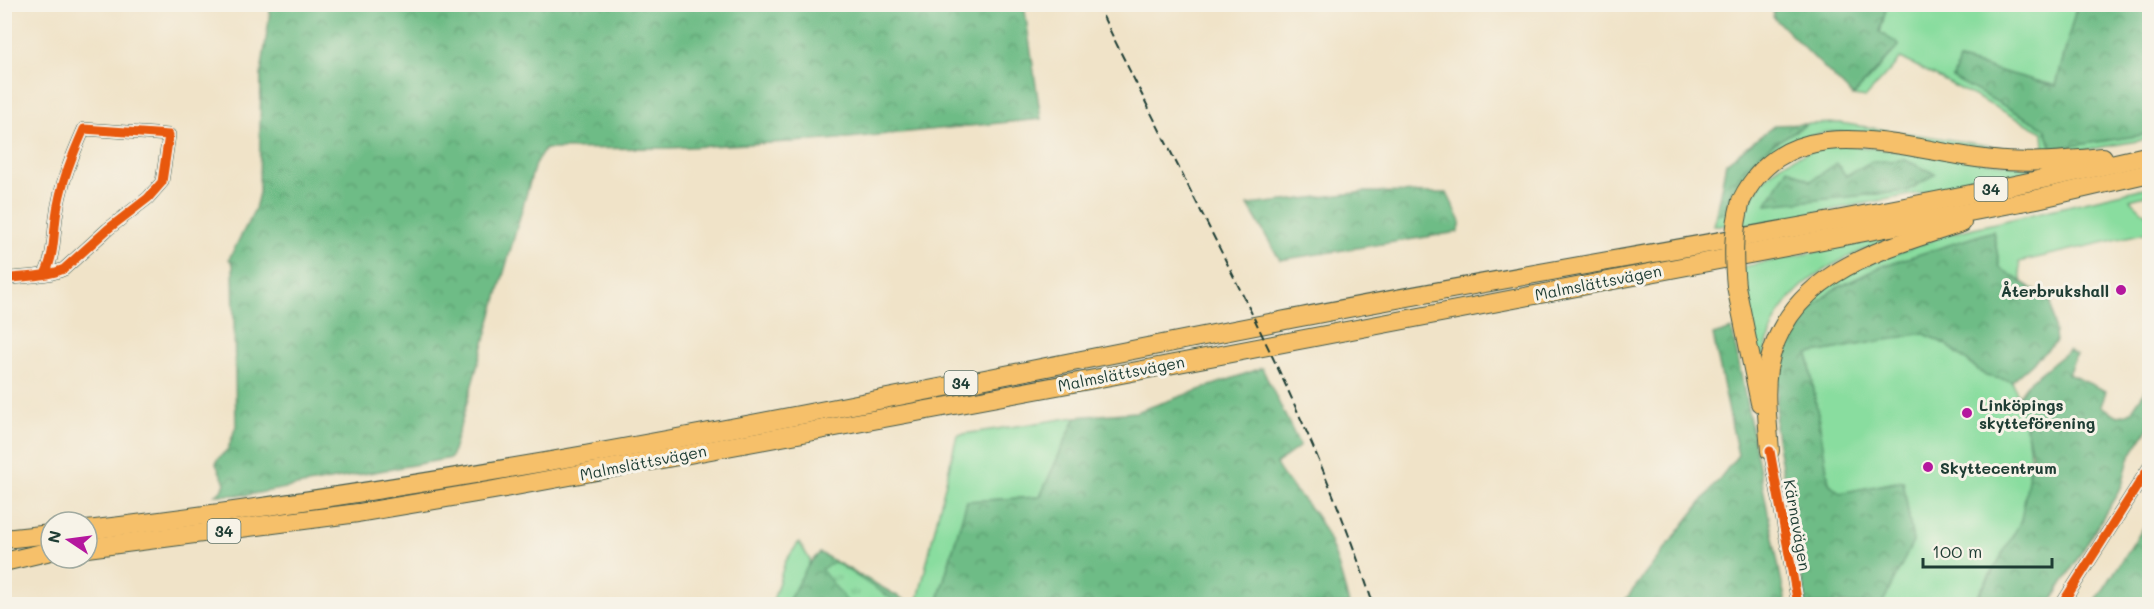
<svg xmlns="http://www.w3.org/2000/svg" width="2154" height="609" font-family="Mali,sans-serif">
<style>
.green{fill:#89dd9f;stroke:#548d6a;stroke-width:1.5;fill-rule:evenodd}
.forest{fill:url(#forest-crowns);stroke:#467c5d;stroke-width:1.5}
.park{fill:url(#park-tufts);stroke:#548d6a;stroke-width:1.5}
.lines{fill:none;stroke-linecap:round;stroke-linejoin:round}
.minor-casing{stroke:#3e564a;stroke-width:14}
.highway-casing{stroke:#3e564a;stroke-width:20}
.minor{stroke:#fff;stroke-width:12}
.highway{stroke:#f6c06b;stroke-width:18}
.rail{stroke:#1f3d34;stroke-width:2;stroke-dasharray:9 4.5;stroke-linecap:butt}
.highway-bridge-casing{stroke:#3e564a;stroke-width:20;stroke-linecap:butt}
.highway-bridge{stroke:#f6c06b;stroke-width:18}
.cycleway-casing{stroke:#f7f3e8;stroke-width:13}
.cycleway{stroke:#e8590c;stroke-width:9}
.poi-dot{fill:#b5179e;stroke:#f7f3e8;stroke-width:2}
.labels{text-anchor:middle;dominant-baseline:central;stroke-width:6;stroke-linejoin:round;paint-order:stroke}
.shield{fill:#f7f3e8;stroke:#60746a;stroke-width:1.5}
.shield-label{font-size:15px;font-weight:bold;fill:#1f3d34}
.street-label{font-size:16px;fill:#1f3d34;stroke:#f7f3e8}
.poi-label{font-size:16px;font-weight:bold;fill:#1f3d34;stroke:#f7f3e8;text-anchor:start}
</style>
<defs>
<pattern id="forest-crowns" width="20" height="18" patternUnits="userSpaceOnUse" patternTransform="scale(1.5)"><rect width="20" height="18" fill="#6ebc86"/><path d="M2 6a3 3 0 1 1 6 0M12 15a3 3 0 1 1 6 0" fill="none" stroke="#5a9a6e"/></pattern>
<pattern id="park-tufts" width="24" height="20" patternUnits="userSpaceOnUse" patternTransform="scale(1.5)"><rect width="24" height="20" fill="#89dd9f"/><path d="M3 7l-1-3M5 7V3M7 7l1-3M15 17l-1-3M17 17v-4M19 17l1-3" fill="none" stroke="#6fb482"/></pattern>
</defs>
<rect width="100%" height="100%" fill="#f7f3e8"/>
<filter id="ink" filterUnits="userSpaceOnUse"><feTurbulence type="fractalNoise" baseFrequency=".0167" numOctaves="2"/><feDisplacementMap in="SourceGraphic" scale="12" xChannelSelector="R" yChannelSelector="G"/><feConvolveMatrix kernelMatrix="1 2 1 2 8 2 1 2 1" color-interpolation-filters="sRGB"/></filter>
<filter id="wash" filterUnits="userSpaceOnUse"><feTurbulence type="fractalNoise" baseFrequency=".008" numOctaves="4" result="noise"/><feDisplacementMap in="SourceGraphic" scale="24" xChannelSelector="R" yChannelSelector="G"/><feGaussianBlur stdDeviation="1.35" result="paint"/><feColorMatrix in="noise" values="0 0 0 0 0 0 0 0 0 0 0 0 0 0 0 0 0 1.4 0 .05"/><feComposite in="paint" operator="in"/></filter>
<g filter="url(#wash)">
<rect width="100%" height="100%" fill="#f0e3c8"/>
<!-- green -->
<g class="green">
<polygon points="1887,5 2077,5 2056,86 1959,60 1953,78 2045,128 2052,148 2149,134 2149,139 2054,155 2010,155 1852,132 1828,132 1800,138 1776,149 1728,225 1713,225 1716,214 1723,214 1731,186 1755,155 1807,124 1840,123 2031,152 2044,146 2043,132 1901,58 1865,98 1853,96 1899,46 1880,32"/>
<path d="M 1838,144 L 2047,169 L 1741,227 C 1754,174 1787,154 1838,144 ZM 1905,160 L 1935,174 L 1907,191 L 1767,204 L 1811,181 L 1845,176 L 1871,162 Z"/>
<polygon points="2149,187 2149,194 2130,199 2149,217 2149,232 2019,262 2022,284 2000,268 1993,231 1790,326 1803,306 1846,273 1948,234"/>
<path d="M 1903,234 C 1858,252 1803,271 1778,316 C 1767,335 1764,358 1759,378 L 1742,267 Z"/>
<path d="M 1923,333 L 1947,345 L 1986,376 L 2012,381 C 2031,424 2036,475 2021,520 C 2013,546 1985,576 1974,604 L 1882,604 L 1913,542 L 1903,481 L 1840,493 L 1829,483 L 1808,354 Z"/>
<polygon points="1076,417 1040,497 967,501 937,604 917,604 957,435"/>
<polygon points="799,542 810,560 804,578 786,604 772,604 785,562"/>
</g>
<!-- forest -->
<g class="forest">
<polygon points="271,5 1024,5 1041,119 828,140 669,148 545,149 535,164 451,458 247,495 215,495 223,489 225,483 216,464 217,460 228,449 236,426 233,264 229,259 255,209 259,193 261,74"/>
<polygon points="1774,5 1887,5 1880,32 1899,45 1853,96 1773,17"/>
<polygon points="2077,5 2149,5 2149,134 2052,149 2045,128 1953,78 1959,60 2056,86"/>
<path d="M 1807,124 C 1761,151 1740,160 1722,214 L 1716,214 L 1726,163 L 1775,125 Z"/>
<polygon points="1905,160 1936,174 1907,191 1766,205 1788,168 1811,181 1837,163 1846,176 1871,162"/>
<polygon points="1365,192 1447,193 1461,222 1458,232 1280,260 1248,205"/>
<polygon points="1993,231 2000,268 2051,301 2056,342 2012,381 1986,376 1947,345 1923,333 1808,354 1829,483 1840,493 1903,481 1913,542 1882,604 1806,604 1775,427 1779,364 1790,326 1833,290 1882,266"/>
<polygon points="1732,329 1786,604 1622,604 1738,455 1713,335"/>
<polygon points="2068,351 2076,355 2068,374 2106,391 2101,406 2118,416 2130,413 2147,388 2149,390 2149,427 2129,458 2122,486 2050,604 1974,604 2021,521 2032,454 2019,396 2028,383"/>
<path d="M 1262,368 L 1300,446 L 1276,464 C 1286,484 1304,498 1316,516 C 1334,542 1341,575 1349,604 L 937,604 L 967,501 L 1040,497 L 1076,417 L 1136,412 Z"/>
<polygon points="2149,519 2149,604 2094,604"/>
<path d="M 820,553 L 912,604 L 786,604 C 797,588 805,564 820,553 Z"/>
</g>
<!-- park -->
<polygon class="park" points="835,562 900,604 849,604 821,569"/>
</g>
<g filter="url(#ink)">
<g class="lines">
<!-- minor casing -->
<g class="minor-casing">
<g id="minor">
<path d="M 4,279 C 24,276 46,277 64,269 L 108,229 L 148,198 L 162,182 L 169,135 L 84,129 C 73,154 63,178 58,205 C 53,228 56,252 45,274"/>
<polyline points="1770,451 1798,604"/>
<polyline points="2062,604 2150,466"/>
</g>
</g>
<!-- highway casing -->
<g class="highway-casing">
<g id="highway">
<path d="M 1741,201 C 1789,101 1909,152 1993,160 C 2029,164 2067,160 2103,157"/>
<polyline points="1736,286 1760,403"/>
<path d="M 1770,451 C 1768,424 1764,395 1768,369 C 1785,273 1882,249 1962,223"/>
<path d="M 87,530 C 495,482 898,395 1301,317 C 1583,262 1869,221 2150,155"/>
<polyline points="4,539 51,534"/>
<polyline points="87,548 358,513 494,490 1116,375 2037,199 2150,173"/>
<polyline points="4,562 51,551"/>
</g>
</g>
<!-- minor -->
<use href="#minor" class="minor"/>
<!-- highway -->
<use href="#highway" class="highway"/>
<!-- rail -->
<path class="rail" d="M 1097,4 C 1193,203 1304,394 1373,604"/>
<!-- highway-bridge casing -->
<g class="highway-bridge-casing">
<path id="highway-bridge" d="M 1736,286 C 1733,255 1733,231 1741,201"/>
</g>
<!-- highway-bridge -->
<use href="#highway-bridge" class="highway-bridge"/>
<!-- cycleway casing -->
<g class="cycleway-casing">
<g id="cycleway">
<path d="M 4,279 C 24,276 46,277 64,269 L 108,229 L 148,198 L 162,182 L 169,135 L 84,129 C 73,154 63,178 58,205 C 53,228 56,252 45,274"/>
<polyline points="1770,451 1798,604"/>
<polyline points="2062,604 2150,466"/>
</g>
</g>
<!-- cycleway -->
<use href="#cycleway" class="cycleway"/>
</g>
</g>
<!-- markers -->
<g class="poi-dot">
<circle cx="2121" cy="290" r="6"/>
<circle cx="1967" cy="413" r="6"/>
<circle cx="1928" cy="467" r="6"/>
</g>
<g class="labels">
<!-- shield labels -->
<g class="shield">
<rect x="1974.5" y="177" width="33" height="24" rx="4.5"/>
<rect x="944.5" y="371" width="33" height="24" rx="4.5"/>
<rect x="207.5" y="519" width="33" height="24" rx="4.5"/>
</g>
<g class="shield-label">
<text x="1991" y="189">34</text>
<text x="961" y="383">34</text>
<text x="224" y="531">34</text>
</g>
<!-- street labels -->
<g class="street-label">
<text transform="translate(1598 282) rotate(-11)">Malmslättsvägen</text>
<text transform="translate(1121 373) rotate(-11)">Malmslättsvägen</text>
<text transform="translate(643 462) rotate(-11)">Malmslättsvägen</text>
<text transform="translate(1798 525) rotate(80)">Kärnavägen</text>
</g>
<!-- poi labels -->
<g class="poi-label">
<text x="2109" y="290" text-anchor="end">Återbrukshall</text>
<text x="1979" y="404">Linköpings<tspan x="1979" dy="18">skytteförening</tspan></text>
<text x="1940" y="467">Skyttecentrum</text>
</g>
</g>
<!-- margin -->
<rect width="2154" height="609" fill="none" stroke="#f7f3e8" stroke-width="24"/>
<!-- north arrow -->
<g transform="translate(69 540) rotate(283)"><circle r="28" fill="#f7f3e8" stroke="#a1aaa0" stroke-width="1.5"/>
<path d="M0-4.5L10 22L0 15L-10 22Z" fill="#b5179e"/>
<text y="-9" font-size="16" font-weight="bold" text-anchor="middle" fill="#1f3d34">N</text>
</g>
<!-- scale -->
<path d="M1923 558v9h129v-9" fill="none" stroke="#1f3d34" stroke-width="3"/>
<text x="1932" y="558" font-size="18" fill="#1f3d34" stroke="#f7f3e8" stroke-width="4.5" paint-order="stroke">100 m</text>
</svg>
